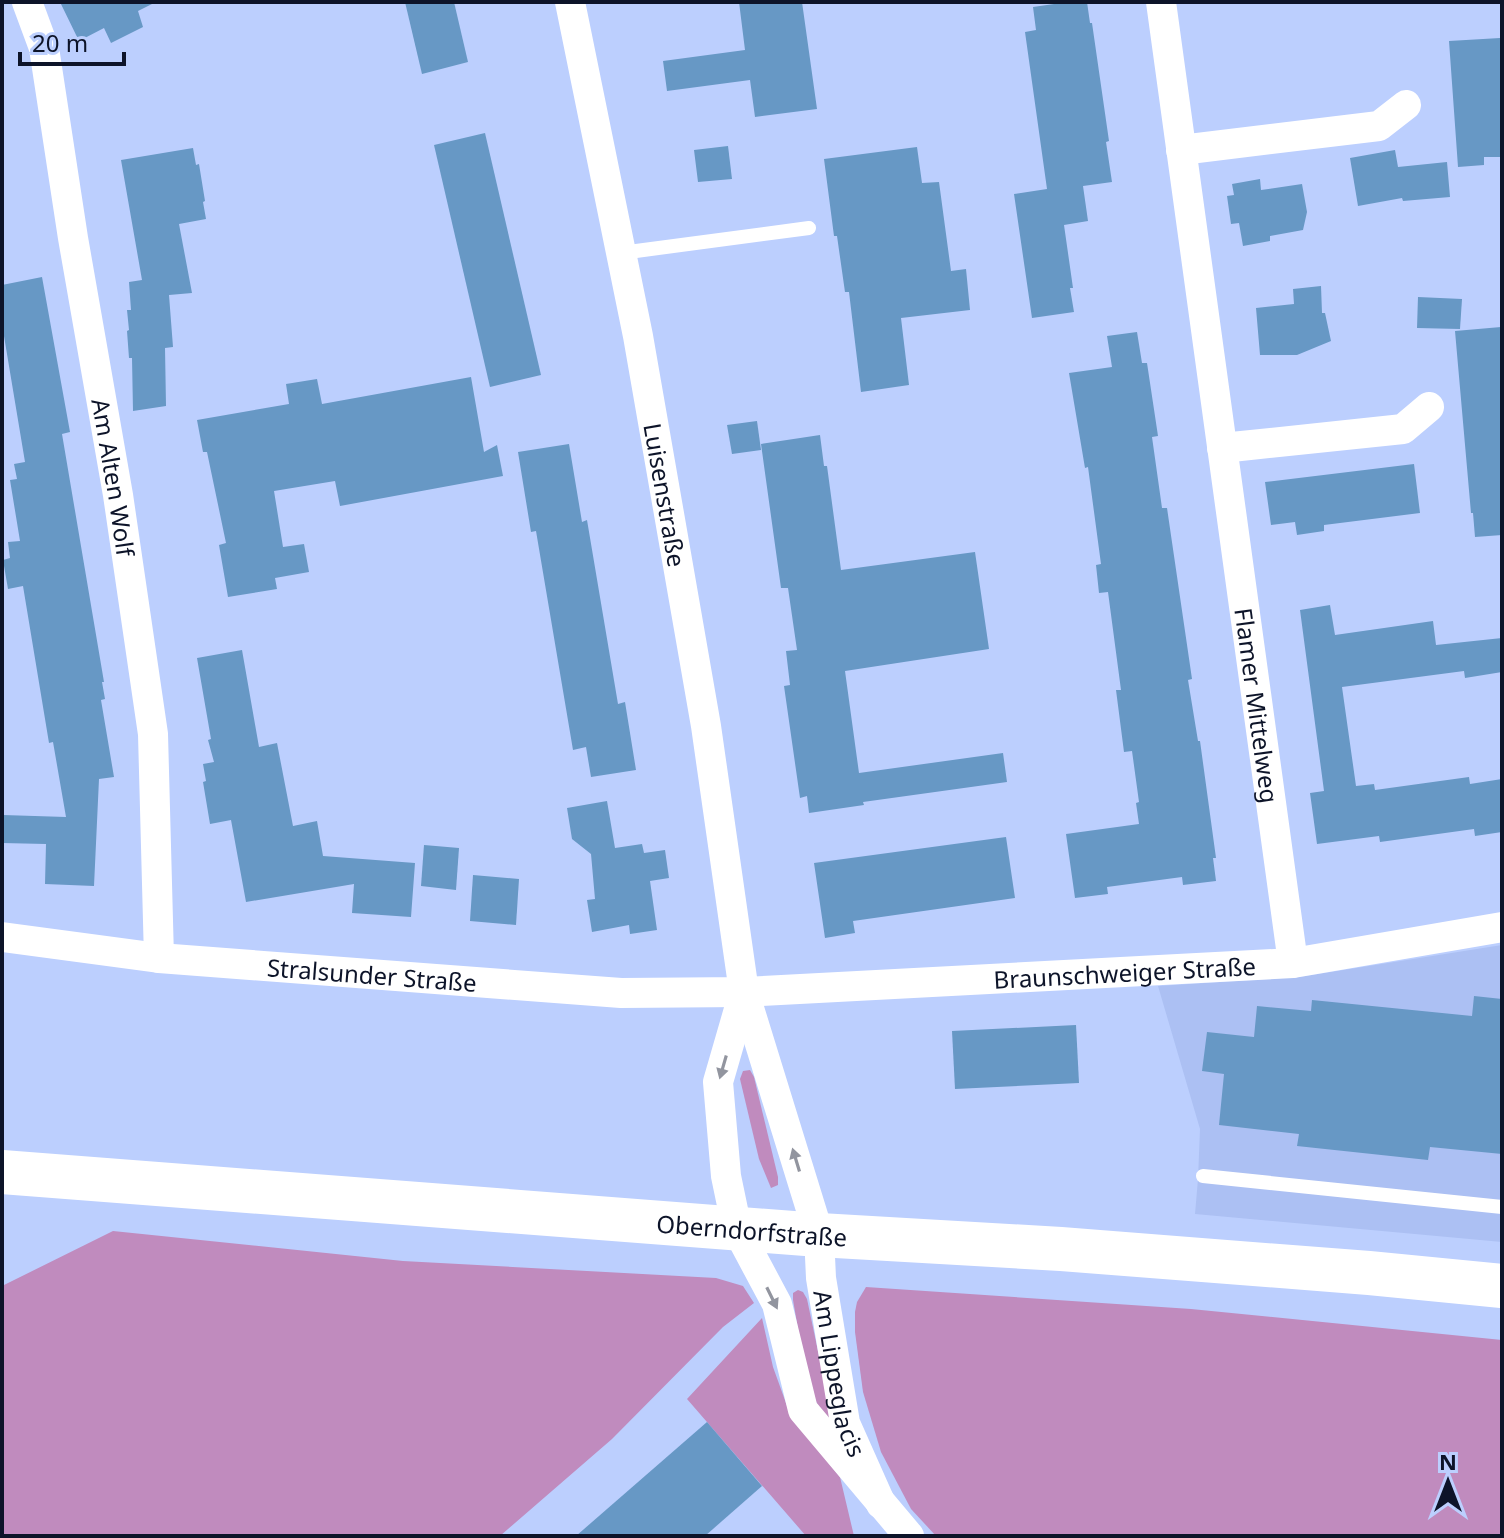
<svg xmlns="http://www.w3.org/2000/svg" width="1504" height="1538" font-family="'Noto Sans',sans-serif">
<style>
.built{fill:#acc0f3}
.green{fill:#c08bbe}
.building{fill:#6798c5}
.lines{fill:none;stroke-linecap:round;stroke-linejoin:round}
.lane{stroke:#fff;stroke-width:14}
.street{stroke:#fff;stroke-width:30}
.primary{stroke:#fff;stroke-width:44}
.oneway{fill:#92959f}
.labels{text-anchor:middle;dominant-baseline:central;stroke-width:8;stroke-linejoin:round;paint-order:stroke}
.street-label{font-size:24px;fill:#0d1429;stroke:#bccffe}
</style>
<rect width="100%" height="100%" fill="#bccffe"/>
<!-- built -->
<polygon class="built" points="1502,945 1502,1242 1195,1214 1198,1179 1200,1129 1158,986 1299,977"/>
<!-- green -->
<g class="green">
<polygon points="750,1070 754,1077 778,1177 778,1185 771,1188 759,1159 740,1079 743,1071"/>
<polygon points="113,1231 403,1261 716,1278 743,1286 754,1303 723,1327 612,1439 500,1536 2,1536 2,1286"/>
<polygon points="866,1287 1191,1309 1502,1340 1502,1536 936,1536 911,1509 881,1452 863,1392 855,1332 855,1312 857,1302"/>
<polygon points="798,1290 803,1292 807,1299 834,1427 817,1404 806,1375 793,1300 793,1293"/>
<polygon points="762,1318 773,1367 791,1417 840,1477 854,1536 806,1536 687,1399"/>
</g>
<!-- building -->
<g class="building">
<polygon points="60,2 156,2 138,11 143,27 111,43 104,28 79,41"/>
<polygon points="405,2 454,2 468,62 422,74"/>
<polygon points="739,2 802,2 817,109 755,117 750,80 667,91 663,61 745,50"/>
<polygon points="1068,2 1087,2 1090,23 1092,23 1109,141 1106,142 1112,182 1083,186 1088,221 1064,225 1073,288 1070,288 1074,312 1032,318 1014,194 1047,189 1025,32 1036,30 1033,7"/>
<polygon points="1500,38 1502,63 1502,157 1484,157 1484,165 1458,167 1449,41"/>
<polygon points="485,133 541,375 490,387 434,145"/>
<polygon points="728,146 732,179 698,182 694,150"/>
<polygon points="917,147 922,183 939,182 951,271 966,269 970,310 901,318 909,385 861,392 849,292 845,292 837,236 834,236 824,159"/>
<polygon points="193,148 196,165 199,164 205,201 203,202 206,219 179,224 192,293 169,295 173,347 165,348 166,406 133,411 132,358 129,358 127,331 129,330 127,310 131,310 129,282 142,280 121,160"/>
<polygon points="1395,150 1398,167 1447,162 1450,197 1403,201 1402,198 1358,206 1350,158"/>
<polygon points="1260,179 1261,190 1302,184 1307,212 1303,230 1270,236 1270,241 1243,246 1239,223 1231,224 1227,196 1234,195 1232,184"/>
<polygon points="42,277 70,432 62,434 104,682 102,682 105,699 101,700 114,777 99,779 94,886 45,884 46,844 2,843 3,815 66,817 53,742 49,743 23,586 8,589 3,560 10,558 8,542 20,541 10,480 17,479 14,464 25,462 2,324 2,285"/>
<polygon points="1321,286 1322,313 1325,313 1331,341 1297,355 1260,355 1256,308 1294,304 1293,289"/>
<polygon points="1418,297 1462,299 1460,329 1417,328"/>
<polygon points="1501,327 1502,535 1475,537 1473,513 1471,513 1455,331"/>
<polygon points="1137,332 1142,363 1147,363 1158,436 1152,437 1162,508 1167,508 1192,679 1188,680 1198,741 1200,741 1216,858 1213,858 1216,881 1183,885 1182,877 1107,887 1108,894 1075,898 1066,834 1139,824 1136,803 1139,802 1132,751 1124,752 1116,690 1121,690 1108,592 1099,593 1096,565 1101,564 1088,467 1085,468 1069,373 1112,367 1107,336"/>
<polygon points="471,377 484,452 497,445 503,476 340,506 335,481 274,491 283,547 304,544 309,572 275,578 277,589 228,597 219,545 226,543 207,452 203,452 197,420 289,404 286,384 317,379 322,404"/>
<polygon points="757,421 761,450 732,454 727,425"/>
<polygon points="820,435 824,466 827,466 841,570 975,552 989,649 845,671 859,773 1003,753 1007,782 863,802 864,805 809,813 807,796 800,798 784,686 790,685 786,651 797,650 788,588 781,588 761,444"/>
<polygon points="569,444 582,522 587,520 618,704 625,702 636,770 591,777 586,747 573,750 536,531 531,532 518,452"/>
<polygon points="1414,464 1420,513 1324,525 1324,531 1297,535 1295,522 1271,525 1265,482"/>
<polygon points="1330,605 1335,635 1433,621 1436,645 1502,638 1502,672 1465,678 1464,671 1342,687 1356,786 1374,784 1375,790 1469,777 1470,784 1502,779 1502,832 1475,836 1474,829 1380,842 1379,836 1317,844 1310,793 1324,791 1300,610"/>
<polygon points="242,650 259,747 277,743 293,826 317,821 323,856 415,863 411,917 352,913 354,884 246,902 231,820 210,824 203,782 206,781 203,764 214,762 208,740 211,739 197,658"/>
<polygon points="607,801 615,848 642,844 644,853 665,850 669,878 650,881 657,930 630,934 629,925 592,932 587,900 595,899 591,854 572,839 567,808"/>
<polygon points="1006,837 1015,898 853,921 855,933 825,938 814,863"/>
<polygon points="424,845 459,848 456,890 421,886"/>
<polygon points="473,875 519,879 516,925 470,921"/>
<polygon points="1474,996 1502,999 1502,1154 1430,1147 1428,1160 1297,1146 1299,1134 1219,1125 1224,1074 1202,1071 1207,1032 1254,1037 1257,1006 1311,1011 1312,1000 1472,1016"/>
<polygon points="1076,1025 1079,1083 955,1089 952,1031"/>
<polygon points="707,1422 762,1486 705,1536 576,1536"/>
</g>
<g class="lines">
<!-- lane -->
<g class="lane">
<polyline points="621,253 809,228"/>
<polyline points="1203,1176 1502,1207"/>
</g>
<!-- street -->
<g class="street">
<path id="s1" d="M 27,2 L 44,48 L 73,238 L 118,495 L 153,734 L 159,958"/>
<path id="s2" d="M 570,2 L 638,336 L 706,726 L 744,992 L 819,1235 L 821,1278 L 845,1423 L 881,1504"/>
<path id="s3" d="M 1161,2 L 1293,963"/>
<polyline points="1181,150 1379,126 1406,105"/>
<polyline points="1222,448 1403,429 1429,407"/>
<path id="s4" d="M 2,937 L 159,958 L 621,993 L 744,992 L 1293,963 L 1502,927"/>
<polyline points="744,992 718,1082 726,1176 737,1229 777,1304 803,1410 909,1536"/>
</g>
<!-- primary -->
<path class="primary" id="s5" d="M 2,1172 L 819,1235 L 1061,1249 L 1369,1273 L 1502,1286"/>
</g>
<!-- one-way arrows -->
<defs><path id="oneway-solid" d="M-6-.8H1V-3.2L6.5 0L1 3.2V.8H-6Z" transform="scale(2)"/></defs>
<g class="oneway">
<use href="#oneway-solid" transform="translate(723 1067) rotate(106)"/>
<use href="#oneway-solid" transform="translate(796 1160) rotate(-107)"/>
<use href="#oneway-solid" transform="translate(772 1298) rotate(64)"/>
</g>
<g class="labels">
<!-- street labels -->
<g class="street-label">
<text stroke="none"><textPath href="#s1" startOffset="484">Am Alten Wolf</textPath></text>
<text stroke="none"><textPath href="#s2" startOffset="502">Luisenstraße</textPath></text>
<text stroke="none"><textPath href="#s3" startOffset="710">Flamer Mittelweg</textPath></text>
<text stroke="none"><textPath href="#s4" startOffset="1126">Braunschweiger Straße</textPath></text>
<text stroke="none"><textPath href="#s4" startOffset="372">Stralsunder Straße</textPath></text>
<text stroke="none"><textPath href="#s5" startOffset="752">Oberndorfstraße</textPath></text>
<text stroke="none"><textPath href="#s2" startOffset="1400">Am Lippeglacis</textPath></text>
</g>
</g>
<!-- border -->
<rect width="1504" height="1538" fill="none" stroke="#0d1429" stroke-width="8"/>
<!-- north arrow -->
<g transform="translate(1448 1482)" stroke="#bccffe" stroke-width="6" paint-order="stroke">
<path d="M0-6L14 30L0 20L-14 30Z" fill="#0d1429"/>
<text y="-12" font-size="22" font-weight="bold" text-anchor="middle" fill="#0d1429">N</text>
</g>
<!-- scale -->
<path d="M20 52v12h104v-12" fill="none" stroke="#0d1429" stroke-width="4"/>
<text x="32" y="52" font-size="24" fill="#0d1429" stroke="#bccffe" stroke-width="6" paint-order="stroke">20 m</text>
</svg>
